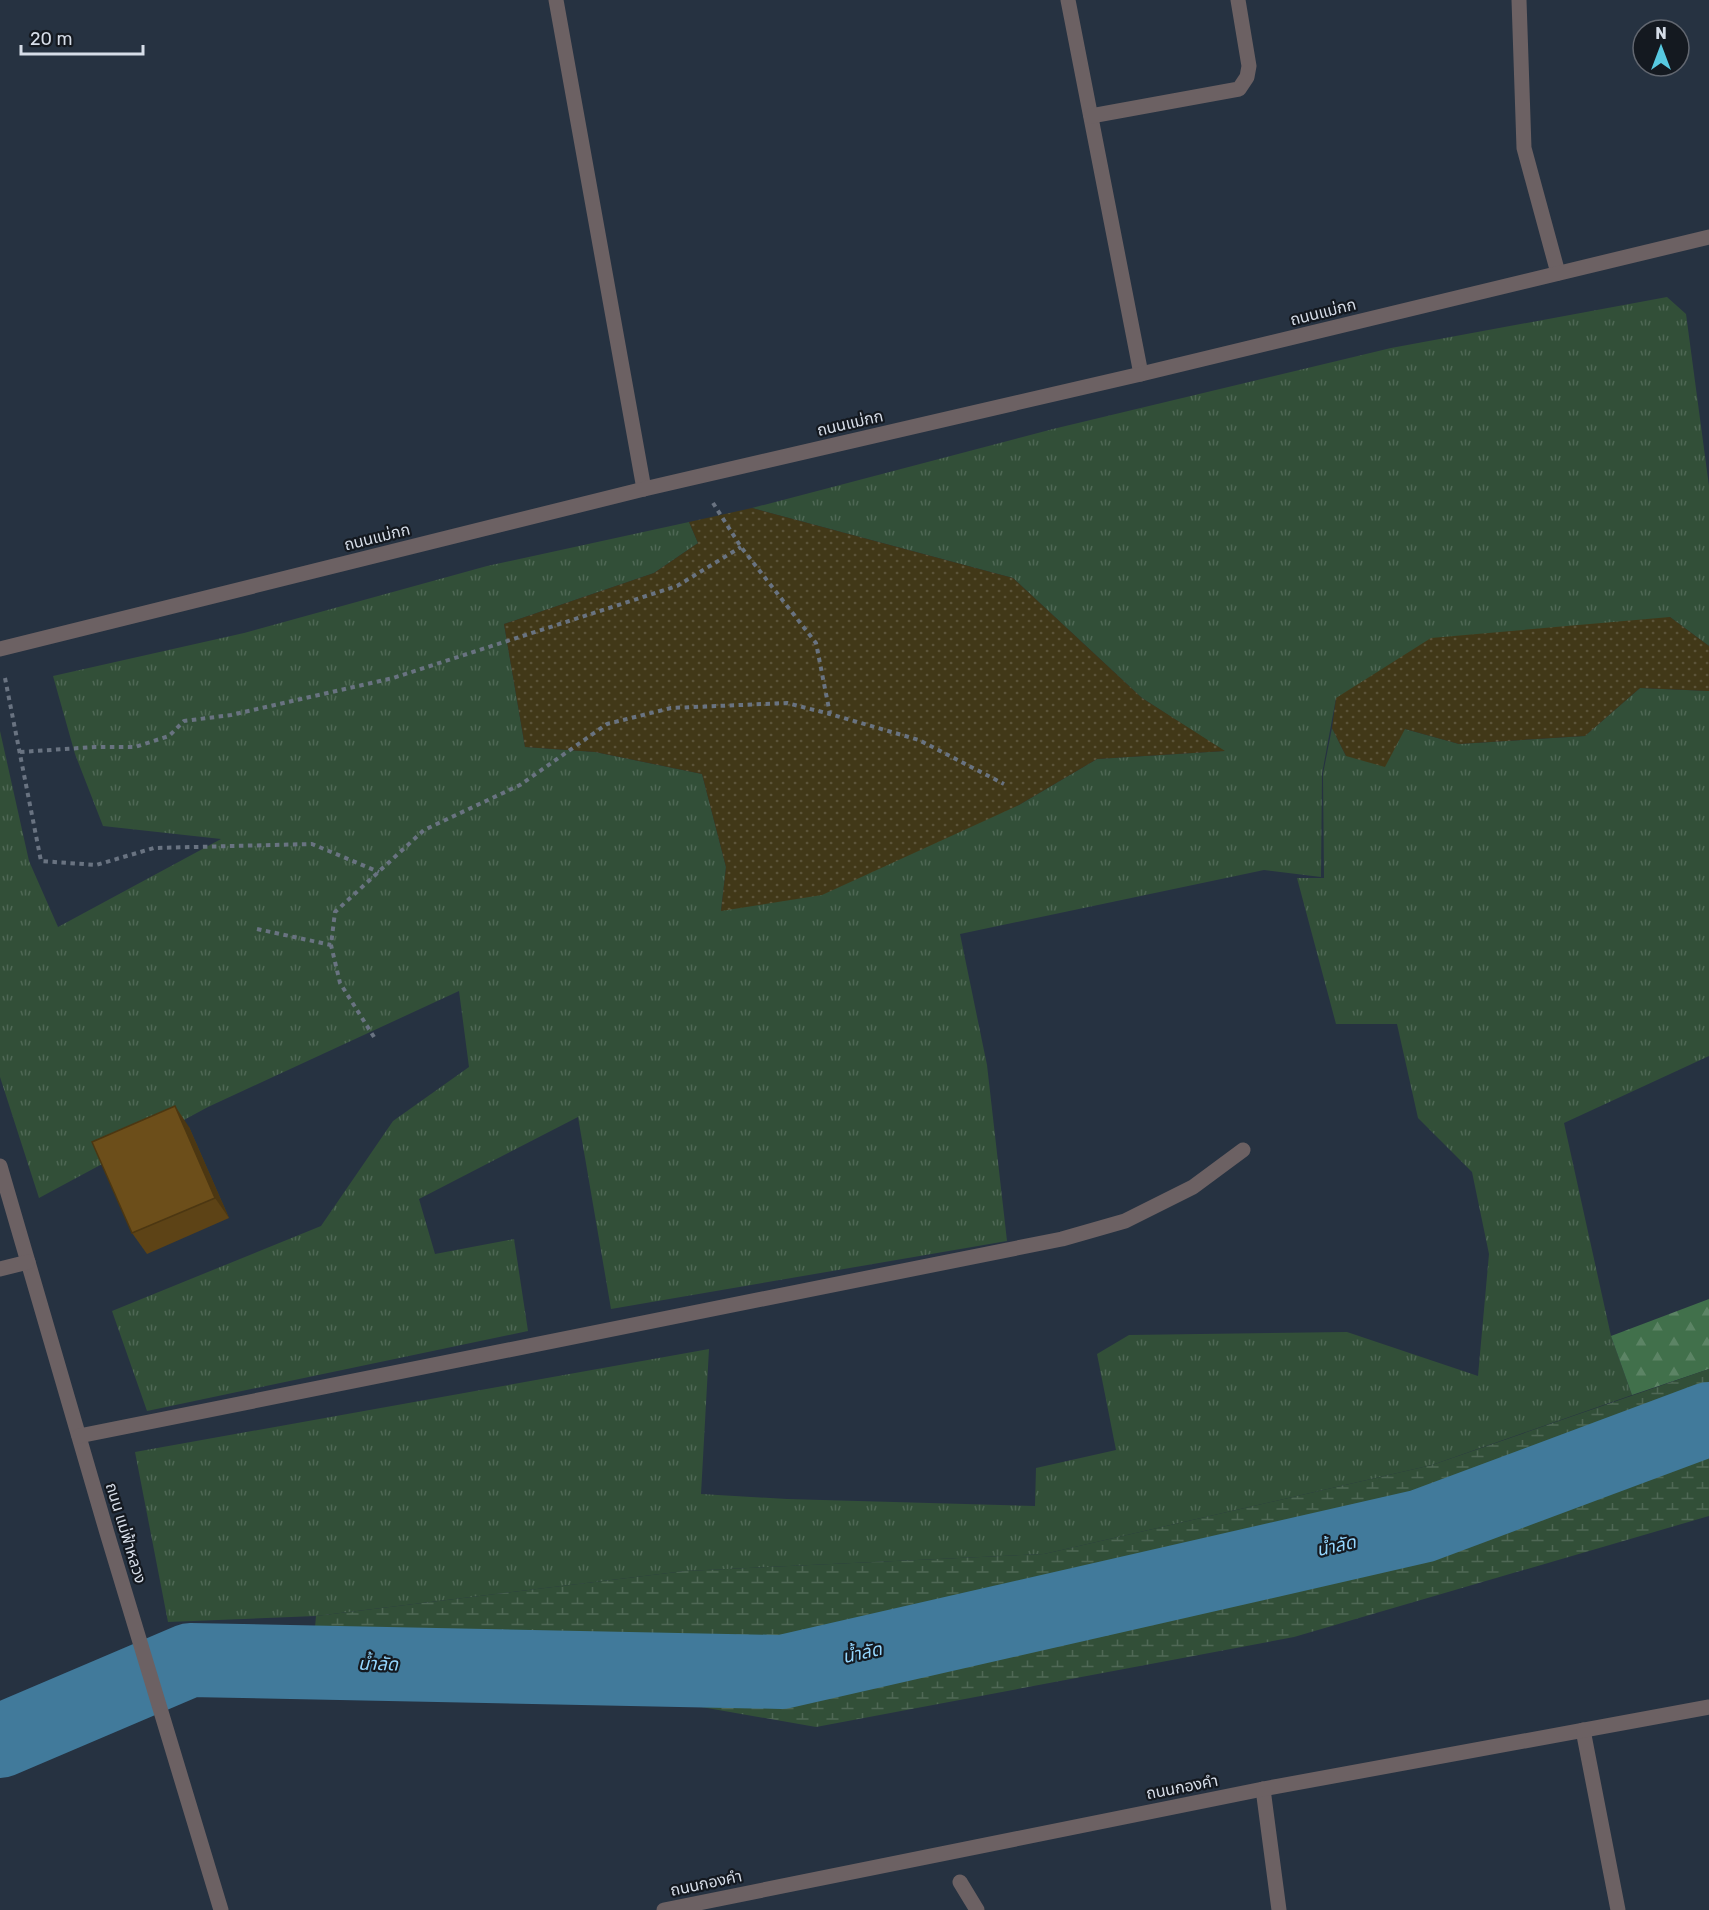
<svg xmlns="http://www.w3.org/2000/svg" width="1709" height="1910" font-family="Rubik,'Noto Sans Thai',sans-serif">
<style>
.grass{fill:url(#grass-tufts)}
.forest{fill:url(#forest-firs)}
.wetland{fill:url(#wetland-marsh)}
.sand{fill:url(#sand-dots)}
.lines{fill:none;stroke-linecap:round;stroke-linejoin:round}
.river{stroke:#417a9b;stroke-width:74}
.path{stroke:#697381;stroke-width:4;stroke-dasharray:4.5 4.5;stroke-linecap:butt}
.minor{stroke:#6c6163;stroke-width:15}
.wall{fill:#5d4316}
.shaded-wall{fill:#4c3712}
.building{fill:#6c4e1a;stroke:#4c3712;stroke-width:1.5}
.labels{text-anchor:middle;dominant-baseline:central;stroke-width:4.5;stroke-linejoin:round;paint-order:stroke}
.street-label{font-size:16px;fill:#d6dde8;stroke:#141920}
.water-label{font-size:18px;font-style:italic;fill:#95d7ff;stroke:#141920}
</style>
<defs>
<pattern id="grass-tufts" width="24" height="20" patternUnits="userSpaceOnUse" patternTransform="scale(1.5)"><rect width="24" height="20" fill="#324f38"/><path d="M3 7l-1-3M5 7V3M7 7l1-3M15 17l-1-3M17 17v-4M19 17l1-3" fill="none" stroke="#4f6855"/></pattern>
<pattern id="forest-firs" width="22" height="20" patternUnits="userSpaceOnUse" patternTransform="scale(1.5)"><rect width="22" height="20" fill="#41704b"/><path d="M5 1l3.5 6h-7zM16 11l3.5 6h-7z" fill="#5c8465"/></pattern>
<pattern id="wetland-marsh" width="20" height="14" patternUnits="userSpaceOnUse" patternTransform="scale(1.5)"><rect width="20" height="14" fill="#324f38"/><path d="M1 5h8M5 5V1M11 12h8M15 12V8" fill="none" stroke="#4f6855"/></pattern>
<pattern id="sand-dots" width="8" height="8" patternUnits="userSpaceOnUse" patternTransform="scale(1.5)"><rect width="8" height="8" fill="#413818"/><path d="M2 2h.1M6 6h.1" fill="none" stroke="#5c543a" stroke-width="1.8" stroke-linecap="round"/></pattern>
</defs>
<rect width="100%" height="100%" fill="#263241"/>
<!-- grass -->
<g class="grass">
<polygon points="1667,297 1686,314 1709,486 1709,646 1670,617 1336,698 1322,774 1321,877 1264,870 960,934 987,1065 1007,1241 611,1309 578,1117 419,1199 435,1254 514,1239 528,1331 147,1411 112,1311 321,1226 393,1121 469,1067 459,991 208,1107 39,1198 0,1077 0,731 29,861 58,927 221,839 103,826 75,754 53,676 244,633 487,566 689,522 698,543 654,573 504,624 525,747 595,752 702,774 726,867 721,911 1019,805 1097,759 1224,751 1142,698 1013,578 752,508 1053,429 1391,348"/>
<polygon points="1640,688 1709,691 1709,1056 1564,1123 1611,1336 1632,1395 1432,1465 1044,1554 685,1571 316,1616 168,1622 135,1452 709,1349 701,1494 787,1499 1035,1506 1036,1468 1116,1450 1097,1354 1129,1335 1347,1332 1478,1376 1489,1254 1472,1172 1418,1118 1397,1024 1336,1024 1297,878 1324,878 1323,774 1332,728 1346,756 1405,729 1459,744 1585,736"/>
</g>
<!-- forest -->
<polygon class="forest" points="1709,1299 1709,1369 1632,1395 1611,1336"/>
<!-- wetland -->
<polygon class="wetland" points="1709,1369 1709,1516 1294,1637 816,1727 565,1683 310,1685 316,1616 685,1571 1044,1554 1432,1465"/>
<!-- sand -->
<g class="sand">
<polygon points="752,508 1013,578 1142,698 1225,751 1097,759 1019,805 822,895 721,911 726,867 702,774 595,752 525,747 504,624 654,573 698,543 689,522"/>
<polygon points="1670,617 1709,646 1709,691 1640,688 1585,736 1459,744 1405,729 1385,767 1346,756 1332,728 1336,698 1431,638"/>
</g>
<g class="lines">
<!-- river -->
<polyline class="river" points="0,1741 190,1660 782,1672 1422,1526 1709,1419"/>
<!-- path -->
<g class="path">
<polyline points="713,503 741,547 816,643 830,714 919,740 1004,784"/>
<polyline points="5,678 41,861 96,865 154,848 312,844 379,872"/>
<polyline points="20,752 95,747 135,747 169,736 184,721 231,715 393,678 677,586 741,547"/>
<polyline points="257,929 331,945"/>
<polyline points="374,1037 340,983 331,945 335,912 424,830 520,785 607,724 671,708 787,703 830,714"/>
</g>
<!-- minor -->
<g class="minor">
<polyline points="556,0 644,489"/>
<polyline points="1068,0 1141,374"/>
<polyline points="1519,0 1524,148 1558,273"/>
<polyline points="1091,116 1239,89 1247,77 1249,66 1238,0"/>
<polyline points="0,649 644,489 1141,374 1709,237"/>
<polyline points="0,1166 107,1533 221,1910"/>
<polyline points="0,1269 28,1262"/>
<polyline points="79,1436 1062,1239 1125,1221 1193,1187 1243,1150"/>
<polyline points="1583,1730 1618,1910"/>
<polyline points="1263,1789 1279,1910"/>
<polyline points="960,1882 977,1910"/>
<polyline points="664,1910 1263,1789 1709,1707"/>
</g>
</g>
<!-- wall -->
<polygon class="wall" points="189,1127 229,1218 147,1254 132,1233"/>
<!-- shaded-wall -->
<polygon class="shaded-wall" points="175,1106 189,1127 229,1218 215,1198"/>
<!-- building -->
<polygon class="building" points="175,1106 215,1198 132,1233 92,1142"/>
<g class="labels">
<!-- street labels -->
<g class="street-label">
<text transform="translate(1323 312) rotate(-14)">ถนนแม่กก</text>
<text transform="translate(850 423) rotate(-13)">ถนนแม่กก</text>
<text transform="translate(377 537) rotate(-14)">ถนนแม่กก</text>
<text transform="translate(126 1533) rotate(73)">ถนน แม่ฟ้าหลวง</text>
<text transform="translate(1182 1787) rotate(-11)">ถนนกองคำ</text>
<text transform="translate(706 1883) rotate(-12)">ถนนกองคำ</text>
</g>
<!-- water labels -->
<g class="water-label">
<text transform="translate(1336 1546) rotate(-13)">น้ำลัด</text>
<text transform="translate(862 1653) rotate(-13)">น้ำลัด</text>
<text transform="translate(378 1664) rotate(1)">น้ำลัด</text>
</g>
</g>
<!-- north arrow -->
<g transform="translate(1661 48)"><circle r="28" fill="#141920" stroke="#626770" stroke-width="1.5"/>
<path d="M0-4.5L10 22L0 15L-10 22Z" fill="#57c9e1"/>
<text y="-9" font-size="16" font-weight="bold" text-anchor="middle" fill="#d6dde8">N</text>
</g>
<!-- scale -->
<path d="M21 45v9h122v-9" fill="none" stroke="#d6dde8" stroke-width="3"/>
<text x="30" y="45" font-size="18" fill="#d6dde8" stroke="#141920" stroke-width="4.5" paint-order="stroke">20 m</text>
</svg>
